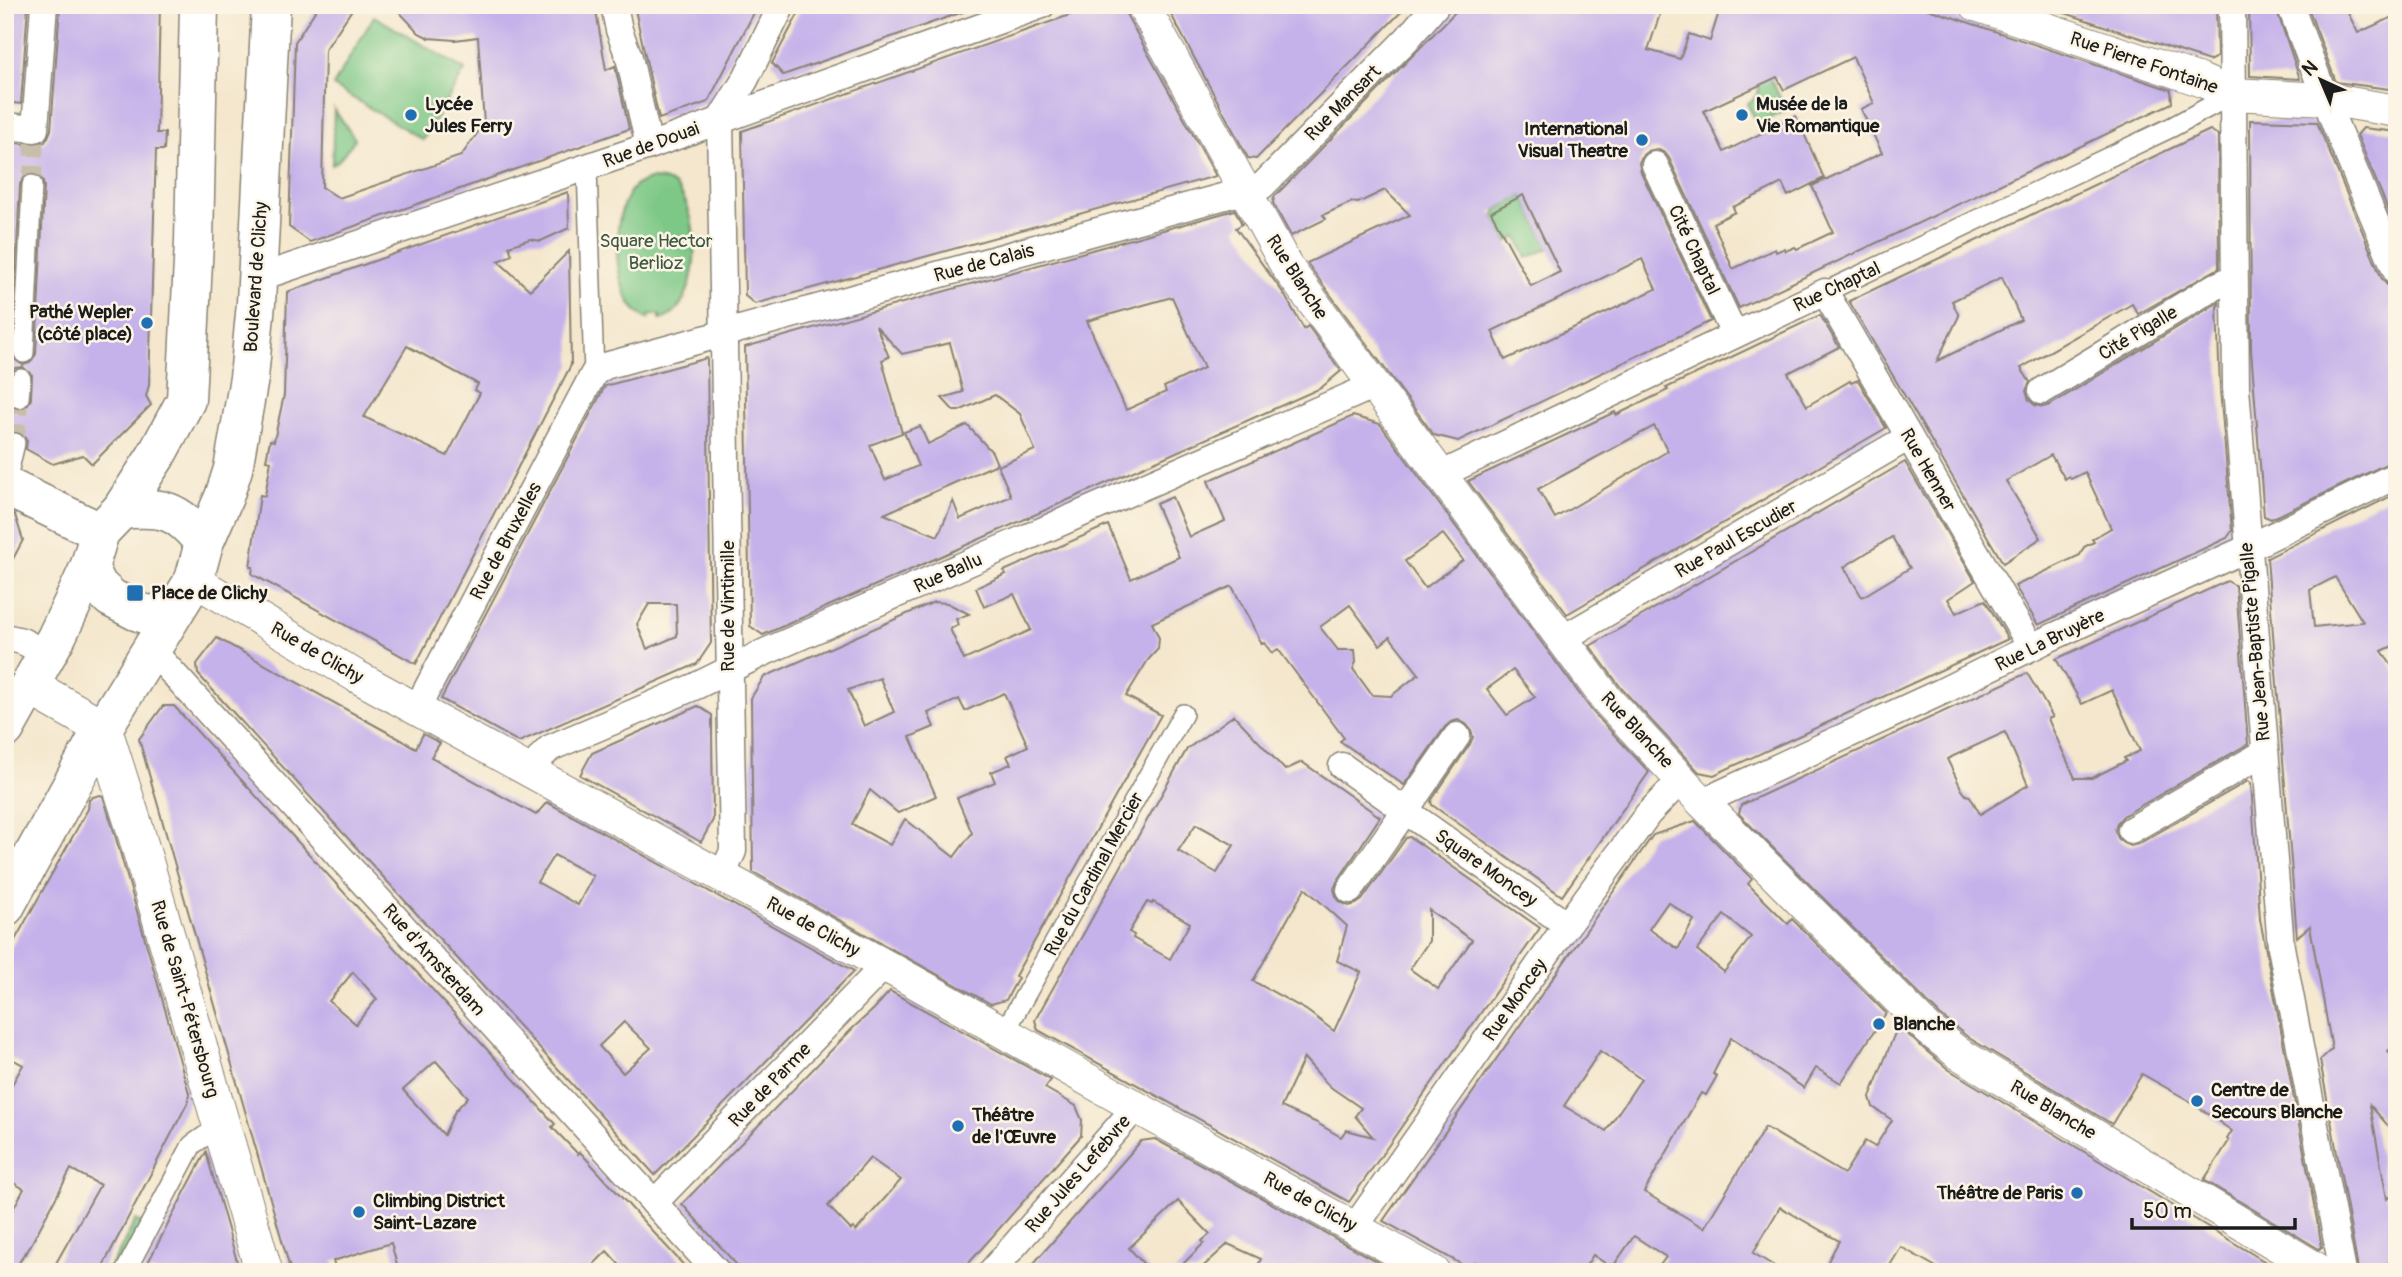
<svg xmlns="http://www.w3.org/2000/svg" width="2402" height="1277" font-family="Pangolin,sans-serif">
<style>
.green{fill:#7dc886;stroke:#4c7251;stroke-width:2}
.building{fill:#c6b2ea;fill-rule:evenodd}
.lines{fill:none;stroke-linecap:round;stroke-linejoin:round}
.pedestrian-tunnel{stroke:#c9beaa;stroke-width:19;stroke-dasharray:19 10;stroke-linecap:butt}
.pedestrian-casing{stroke:#888274;stroke-width:22}
.minor-casing{stroke:#888274;stroke-width:29}
.tertiary-casing{stroke:#888274;stroke-width:34}
.secondary-casing{stroke:#888274;stroke-width:39}
.primary-casing{stroke:#888274;stroke-width:41}
.pedestrian{stroke:#fff;stroke-width:19}
.minor{stroke:#fff;stroke-width:26}
.tertiary{stroke:#fff;stroke-width:32}
.secondary{stroke:#fff;stroke-width:37}
.primary{stroke:#fff;stroke-width:38}
.poi-dot{fill:#1f6fb2;stroke:#fcf5e5;stroke-width:2.5}
.labels{text-anchor:middle;dominant-baseline:central;stroke-width:5;stroke-linejoin:round;paint-order:stroke}
.street-label{font-size:19px;fill:#1c1c1c;stroke:#fcf5e5}
.poi-label{font-size:19px;font-weight:bold;fill:#1c1c1c;stroke:#fcf5e5;text-anchor:start}
.park-label{font-size:19px;fill:#3e5841;stroke:#fcf5e5}
</style>
<rect width="100%" height="100%" fill="#fcf5e5"/>
<filter id="ink" filterUnits="userSpaceOnUse"><feTurbulence type="fractalNoise" baseFrequency=".0143" numOctaves="2"/><feDisplacementMap in="SourceGraphic" scale="14" xChannelSelector="R" yChannelSelector="G"/><feConvolveMatrix kernelMatrix="1 2 1 2 8 2 1 2 1" color-interpolation-filters="sRGB"/></filter>
<filter id="wash" filterUnits="userSpaceOnUse"><feTurbulence type="fractalNoise" baseFrequency=".00686" numOctaves="4" result="noise"/><feDisplacementMap in="SourceGraphic" scale="28" xChannelSelector="R" yChannelSelector="G"/><feGaussianBlur stdDeviation="1.57" result="paint"/><feColorMatrix in="noise" values="0 0 0 0 0 0 0 0 0 0 0 0 0 0 0 0 0 1.4 0 .05"/><feComposite in="paint" operator="in"/></filter>
<g filter="url(#wash)">
<rect width="100%" height="100%" fill="#f4e7cd"/>
<!-- green -->
<g class="green">
<polygon points="374,16 465,70 423,140 333,86"/>
<path d="M 1768,73 L 1786,110 L 1758,124 L 1747,104 C 1758,97 1761,91 1756,79 Z"/>
<polygon points="334,109 355,139 339,160 332,165"/>
<path d="M 650,179 C 659,179 668,180 675,186 C 703,213 703,308 660,320 L 660,315 L 650,314 L 649,319 C 610,306 608,211 635,186 C 639,182 645,181 650,179 Z"/>
<polygon points="1523,195 1549,248 1527,258 1517,237 1507,242 1494,219 1497,209"/>
<polygon points="136,1220 143,1224 118,1272 108,1272"/>
</g>
<g id="blocks">
<!-- building -->
<g class="building">
<polygon points="5,5 28,5 21,104 5,102"/>
<path d="M 60,5 L 160,5 L 157,133 L 165,133 L 164,150 L 156,150 L 149,385 L 146,396 L 151,405 L 92,464 L 83,455 L 53,464 L 26,449 L 27,440 L 23,434 L 12,431 L 5,436 L 5,142 L 34,145 L 45,142 L 48,137 L 51,130 ZM 33,173 L 42,179 L 44,186 L 36,354 L 30,363 L 23,365 L 14,359 L 12,352 L 20,184 L 26,175 ZM 23,367 L 32,375 L 31,399 L 25,409 L 17,410 L 8,402 L 9,378 L 15,368 Z"/>
<polygon points="319,5 355,5 325,50 322,187 339,198 461,156 484,124 478,37 455,40 429,38 419,33 393,5 595,5 606,70 615,66 629,129 310,242 289,227 295,42"/>
<polygon points="634,5 758,5 708,102 659,119"/>
<polygon points="803,5 974,5 974,8 783,75 772,63"/>
<polygon points="1098,5 1121,5 1216,176 755,304 745,296 742,131"/>
<polygon points="1166,5 1216,5 1218,9 1226,5 1408,5 1256,159 1248,158"/>
<path d="M 1462,5 L 1663,5 L 1648,50 L 1680,59 L 1689,34 L 1710,41 L 1721,5 L 1916,5 L 2171,90 L 2172,103 L 1739,308 L 1669,158 L 1665,153 L 1657,149 L 1648,151 L 1643,155 L 1639,163 L 1641,172 L 1711,321 L 1458,441 L 1434,435 L 1307,263 L 1410,215 L 1385,190 L 1358,203 L 1352,202 L 1323,215 L 1326,219 L 1291,236 L 1273,203 L 1274,197 ZM 1853,57 L 1874,103 L 1861,109 L 1882,153 L 1812,186 L 1833,232 L 1797,249 L 1795,247 L 1786,251 L 1785,248 L 1776,252 L 1775,249 L 1733,269 L 1713,223 L 1735,212 L 1733,207 L 1782,183 L 1788,196 L 1824,178 L 1796,116 L 1724,152 L 1704,111 L 1777,77 L 1784,90 ZM 1523,195 L 1560,272 L 1531,286 L 1491,212 ZM 1642,259 L 1656,289 L 1505,360 L 1492,331 Z"/>
<polygon points="2050,5 2216,5 2217,57 2209,61 2050,8"/>
<polygon points="2249,5 2275,5 2300,79 2250,76"/>
<polygon points="2307,5 2344,5 2358,33 2397,15 2397,90 2336,82"/>
<polygon points="2250,120 2317,122 2382,279 2388,286 2397,288 2397,305 2391,307 2397,321 2397,459 2271,519 2264,516 2251,349"/>
<polygon points="2363,128 2397,132 2397,231 2357,135"/>
<path d="M 2210,130 L 2218,135 L 2219,268 L 2138,314 L 2132,304 L 2021,368 L 2030,382 L 2026,391 L 2029,400 L 2035,405 L 2043,407 L 2050,405 L 2219,302 L 2219,305 L 2217,306 L 2220,389 L 2232,531 L 2227,538 L 2038,625 L 2015,586 L 2080,555 L 2084,547 L 2094,542 L 2092,539 L 2111,528 L 2085,472 L 2071,479 L 2069,476 L 2065,479 L 2051,455 L 2006,481 L 2041,538 L 2003,563 L 1849,301 ZM 2002,277 L 2021,320 L 1937,361 L 1959,316 L 1952,301 Z"/>
<path d="M 568,192 L 569,228 L 541,241 L 530,239 L 509,246 L 512,255 L 498,261 L 530,290 L 569,251 L 571,365 L 416,664 L 252,574 L 253,567 L 250,567 L 260,495 L 265,496 L 271,461 L 266,460 L 270,440 L 274,441 L 284,395 L 287,292 ZM 407,346 L 478,384 L 475,390 L 480,393 L 447,456 L 364,417 Z"/>
<path d="M 1235,210 L 1242,224 L 1236,228 L 1284,294 L 1304,329 L 1308,326 L 1341,371 L 1321,388 L 763,635 L 750,626 L 745,347 ZM 1172,297 L 1204,368 L 1164,387 L 1166,392 L 1126,410 L 1087,321 ZM 876,326 L 902,354 L 950,343 L 963,392 L 942,398 L 954,411 L 959,411 L 995,395 L 1020,414 L 1035,450 L 998,466 L 1011,496 L 960,519 L 953,501 L 938,536 L 884,514 L 997,464 L 992,452 L 967,425 L 928,444 L 920,426 L 904,432 L 918,466 L 885,480 L 870,445 L 902,433 L 882,360 L 889,357 Z"/>
<path d="M 1820,315 L 1839,347 L 1788,373 L 1807,406 L 1850,381 L 1851,383 L 1858,380 L 1886,428 L 1567,614 L 1468,481 L 1615,412 L 1616,415 L 1668,390 L 1666,388 ZM 1654,426 L 1668,451 L 1555,518 L 1538,489 Z"/>
<path d="M 707,358 L 711,643 L 697,664 L 519,742 L 441,699 L 605,386 ZM 649,604 L 676,604 L 677,636 L 647,649 L 637,624 Z"/>
<path d="M 1353,416 L 1380,424 L 1593,712 L 1649,772 L 1562,896 L 1432,805 L 1431,801 L 1470,744 L 1473,737 L 1471,730 L 1466,724 L 1458,720 L 1451,722 L 1445,727 L 1404,785 L 1340,741 L 1344,738 L 1278,649 L 1272,653 L 1264,643 L 1262,644 L 1232,586 L 1152,623 L 1159,638 L 1158,649 L 1148,660 L 1126,696 L 1161,715 L 1015,976 L 1018,978 L 1006,1000 L 991,1004 L 753,872 L 751,698 L 764,677 L 934,602 L 947,603 L 969,614 L 956,619 L 958,625 L 950,629 L 964,660 L 1031,630 L 1014,594 L 984,607 L 976,588 L 1006,574 L 1004,571 L 1108,525 L 1131,579 L 1179,557 L 1156,504 L 1172,497 L 1189,537 L 1225,521 L 1208,481 ZM 1443,534 L 1463,560 L 1425,588 L 1405,561 ZM 1350,605 L 1380,645 L 1390,637 L 1419,674 L 1391,696 L 1372,695 L 1353,669 L 1356,662 L 1355,650 L 1338,650 L 1320,627 ZM 1513,670 L 1535,697 L 1507,715 L 1487,689 ZM 880,678 L 894,712 L 864,726 L 848,690 ZM 1004,693 L 1028,746 L 1007,756 L 1011,764 L 991,772 L 995,782 L 957,798 L 972,833 L 954,857 L 905,819 L 890,845 L 852,824 L 870,790 L 898,813 L 936,796 L 910,737 L 934,727 L 928,713 L 959,699 L 965,711 Z"/>
<path d="M 1905,462 L 1975,581 L 1948,599 L 1956,613 L 1985,600 L 2008,639 L 1714,775 L 1699,772 L 1622,689 L 1590,646 ZM 1892,537 L 1910,568 L 1862,597 L 1844,567 Z"/>
<path d="M 2397,493 L 2397,644 L 2382,651 L 2397,674 L 2397,1044 L 2388,1051 L 2397,1061 L 2397,1136 L 2370,1105 L 2387,1199 L 2397,1192 L 2397,1255 L 2378,1272 L 2363,1272 L 2358,1269 L 2320,1060 L 2332,1049 L 2310,926 L 2297,937 L 2267,558 ZM 2335,577 L 2363,622 L 2314,627 L 2310,590 Z"/>
<polygon points="5,510 15,515 23,540 5,574"/>
<path d="M 2227,581 L 2236,586 L 2248,744 L 2123,816 L 2117,823 L 2115,831 L 2118,838 L 2123,843 L 2130,846 L 2138,844 L 2248,781 L 2251,783 L 2260,919 L 2322,1247 L 2319,1249 L 2204,1180 L 2229,1141 L 2227,1139 L 2232,1131 L 2188,1100 L 2142,1074 L 2112,1124 L 1969,1038 L 1940,1015 L 1739,814 L 1741,805 L 2027,673 L 2053,717 L 2048,719 L 2075,778 L 2092,778 L 2126,761 L 2124,758 L 2140,751 L 2112,690 L 2082,704 L 2056,659 ZM 2005,732 L 2028,785 L 1980,814 L 1970,796 L 1966,795 L 1962,790 L 1947,759 Z"/>
<path d="M 217,638 L 416,748 L 423,734 L 440,743 L 431,757 L 536,815 L 547,802 L 854,971 L 655,1175 L 198,674 L 197,664 ZM 554,855 L 593,876 L 578,905 L 537,882 ZM 624,1022 L 651,1048 L 623,1073 L 599,1046 Z"/>
<path d="M 163,706 L 174,706 L 555,1124 L 552,1127 L 578,1154 L 580,1152 L 690,1272 L 626,1272 L 607,1251 L 586,1272 L 399,1272 L 391,1243 L 333,1261 L 336,1272 L 291,1272 L 139,739 ZM 353,972 L 377,999 L 356,1024 L 329,1001 ZM 436,1061 L 468,1097 L 455,1111 L 444,1135 L 403,1090 Z"/>
<polygon points="698,706 712,715 712,730 713,820 701,842 580,775 592,753"/>
<path d="M 1234,715 L 1285,770 L 1302,762 L 1380,817 L 1337,882 L 1334,889 L 1336,896 L 1340,902 L 1349,906 L 1356,904 L 1362,900 L 1406,838 L 1410,837 L 1540,928 L 1349,1202 L 1038,1030 L 1035,1020 L 1187,749 ZM 1196,824 L 1234,845 L 1217,873 L 1178,851 ZM 1305,888 L 1347,926 L 1337,961 L 1361,972 L 1334,1031 L 1306,1010 L 1253,981 ZM 1147,902 L 1152,904 L 1153,902 L 1190,923 L 1170,959 L 1133,938 L 1134,935 L 1129,932 ZM 1429,910 L 1472,940 L 1438,989 L 1410,969 L 1429,941 ZM 1304,1058 L 1329,1086 L 1361,1108 L 1355,1116 L 1373,1137 L 1346,1130 L 1341,1137 L 1315,1122 L 1281,1107 Z"/>
<polygon points="100,795 103,796 115,835 147,946 189,1093 188,1102 100,1272 51,1272 100,1185 71,1169 26,1254 25,1252 14,1272 5,1272 5,1224 24,1189 5,1178 5,1097 23,1065 5,1055 5,958 88,809 89,800 93,797"/>
<path d="M 1695,821 L 1752,879 L 1748,884 L 1788,924 L 1792,919 L 1886,1013 L 1841,1083 L 1816,1068 L 1804,1088 L 1731,1038 L 1713,1074 L 1717,1076 L 1706,1095 L 1701,1093 L 1644,1192 L 1704,1228 L 1765,1127 L 1844,1174 L 1865,1141 L 1875,1147 L 1892,1120 L 1873,1107 L 1870,1097 L 1898,1025 L 1917,1043 L 1948,1069 L 2282,1272 L 2083,1272 L 2071,1265 L 2068,1272 L 1945,1272 L 1901,1247 L 1886,1272 L 1822,1272 L 1839,1241 L 1780,1207 L 1753,1253 L 1784,1272 L 1655,1272 L 1666,1257 L 1634,1236 L 1612,1268 L 1593,1255 L 1582,1272 L 1491,1272 L 1475,1262 L 1470,1269 L 1383,1221 L 1653,835 ZM 1668,902 L 1694,920 L 1678,949 L 1649,929 ZM 1724,915 L 1751,937 L 1724,972 L 1697,950 ZM 1600,1051 L 1641,1079 L 1606,1131 L 1564,1106 Z"/>
<path d="M 890,991 L 1051,1080 L 1045,1088 L 1076,1106 L 1082,1120 L 1081,1136 L 961,1272 L 743,1272 L 682,1204 L 853,1028 L 874,1009 ZM 870,1158 L 901,1180 L 856,1231 L 853,1228 L 851,1230 L 828,1206 Z"/>
<polygon points="1155,1139 1376,1261 1395,1272 1255,1272 1261,1259 1228,1244 1197,1272 1175,1272 1204,1243 1202,1241 1210,1234 1178,1201 1129,1248 1151,1272 1026,1272 1141,1141"/>
<polygon points="206,1152 240,1272 143,1272 188,1186"/>
</g>
</g>
</g>
<g filter="url(#ink)">
<use href="#blocks" fill-opacity="0" stroke="#888274" stroke-width="2"/>
<g class="lines">
<!-- pedestrian-tunnel -->
<g class="pedestrian-tunnel">
<polyline points="32,185 34,142"/>
<polyline points="15,443 19,398"/>
</g>
<!-- pedestrian casing -->
<g class="pedestrian-casing">
<g id="pedestrian">
<polyline points="587,168 594,373"/>
<polyline points="1825,292 2172,127 2233,94"/>
<polyline points="24,353 32,185"/>
<polyline points="19,398 21,379"/>
<polyline points="9,469 15,443"/>
<polyline points="1004,1033 1183,714"/>
<polyline points="125,1272 192,1145 205,1136 223,1131"/>
</g>
</g>
<!-- minor casing -->
<g class="minor-casing">
<g id="minor">
<polyline points="614,5 619,30 629,57 649,146"/>
<polyline points="2232,5 2236,388 2281,947 2343,1272"/>
<polyline points="2290,5 2335,124 2397,273"/>
<polyline points="5,126 35,129 44,5"/>
<polyline points="1655,165 1734,334"/>
<polyline points="258,278 649,146 1042,5"/>
<polyline points="2042,391 2212,288 2234,278"/>
<polyline points="1440,475 1825,292 2031,647"/>
<polyline points="5,637 22,641 47,654"/>
<polyline points="1562,639 1909,437"/>
<polyline points="151,649 717,1272"/>
<polyline points="417,708 594,373 605,366 1262,186 1407,39 1436,5"/>
<polyline points="1342,766 1567,925"/>
<polyline points="531,771 542,756 550,748 696,686 767,651 1373,386"/>
<polyline points="1702,802 1943,691 2046,640 2248,548 2397,475"/>
<polyline points="2131,830 2264,753"/>
<polyline points="722,876 733,851 720,120 745,80 782,5"/>
<polyline points="1350,890 1457,736"/>
<polyline points="654,1203 884,966"/>
<polyline points="1355,1227 1567,925 1648,814 1682,779"/>
<polyline points="991,1272 1136,1107"/>
</g>
</g>
<!-- tertiary casing -->
<g class="tertiary-casing">
<g id="tertiary">
<polyline points="1143,5 1287,267 1608,701 1702,802 1928,1029 1958,1053 2322,1272"/>
<polyline points="1976,5 2200,80 2233,94 2326,99 2397,111"/>
<polyline points="194,580 356,676 904,976 1136,1107 1434,1272"/>
</g>
</g>
<!-- secondary casing -->
<g class="secondary-casing">
<polyline id="secondary" points="29,686 103,728 135,829 264,1272"/>
</g>
<!-- primary casing -->
<g class="primary-casing">
<g id="primary">
<polyline points="5,486 100,532"/>
<path d="M 121,510 C 163,506 177,509 204,543"/>
<polyline points="89,568 98,586 111,598 136,611 148,615 173,611"/>
<polyline points="5,729 56,638 78,592 89,568 100,532 121,510 156,456 186,400 194,242 199,5"/>
<polyline points="5,907 103,728 194,580 204,543 224,497 233,469 249,378 256,303 271,5"/>
</g>
</g>
<!-- pedestrian -->
<use href="#pedestrian" class="pedestrian"/>
<!-- minor -->
<use href="#minor" class="minor"/>
<!-- tertiary -->
<use href="#tertiary" class="tertiary"/>
<!-- secondary -->
<use href="#secondary" class="secondary"/>
<!-- primary -->
<use href="#primary" class="primary"/>
</g>
</g>
<!-- markers -->
<g class="poi-dot">
<circle cx="411" cy="115" r="7"/>
<circle cx="1742" cy="115" r="7"/>
<circle cx="1642" cy="140" r="7"/>
<circle cx="147" cy="323" r="7"/>
<rect x="126" y="584" width="18" height="18" rx="3.5"/>
<circle cx="1879" cy="1024" r="7"/>
<circle cx="2197" cy="1101" r="7"/>
<circle cx="958" cy="1126" r="7"/>
<circle cx="2077" cy="1193" r="7"/>
<circle cx="359" cy="1212" r="7"/>
</g>
<g class="labels">
<!-- street labels -->
<g class="street-label">
<text transform="translate(2144 63) rotate(19)">Rue Pierre Fontaine</text>
<text transform="translate(1343 103) rotate(-45)">Rue Mansart</text>
<text transform="translate(651 145) rotate(-20)">Rue de Douai</text>
<text transform="translate(1694 250) rotate(65)">Cité Chaptal</text>
<text transform="translate(984 263) rotate(-15)">Rue de Calais</text>
<text transform="translate(256 277) rotate(-86)">Boulevard de Clichy</text>
<text transform="translate(1297 277) rotate(57)">Rue Blanche</text>
<text transform="translate(1837 287) rotate(-25)">Rue Chaptal</text>
<text transform="translate(2138 333) rotate(-31)">Cité Pigalle</text>
<text transform="translate(1928 470) rotate(60)">Rue Henner</text>
<text transform="translate(1736 539) rotate(-30)">Rue Paul Escudier</text>
<text transform="translate(506 541) rotate(-62)">Rue de Bruxelles</text>
<text transform="translate(948 573) rotate(-24)">Rue Ballu</text>
<text transform="translate(728 606) rotate(-90)">Rue de Vintimille</text>
<text transform="translate(2050 640) rotate(-26)">Rue La Bruyère</text>
<text transform="translate(2255 642) rotate(-95)">Rue Jean-Baptiste Pigalle</text>
<text transform="translate(317 653) rotate(30)">Rue de Clichy</text>
<text transform="translate(1637 730) rotate(47)">Rue Blanche</text>
<text transform="translate(1486 868) rotate(35)">Square Moncey</text>
<text transform="translate(1094 874) rotate(-61)">Rue du Cardinal Mercier</text>
<text transform="translate(813 927) rotate(29)">Rue de Clichy</text>
<text transform="translate(434 960) rotate(48)">Rue d'Amsterdam</text>
<text transform="translate(185 999) rotate(74)">Rue de Saint-Pétersbourg</text>
<text transform="translate(1515 1000) rotate(-55)">Rue Moncey</text>
<text transform="translate(770 1085) rotate(-46)">Rue de Parme</text>
<text transform="translate(2053 1110) rotate(31)">Rue Blanche</text>
<text transform="translate(1078 1174) rotate(-49)">Rue Jules Lefebvre</text>
<text transform="translate(1310 1202) rotate(29)">Rue de Clichy</text>
</g>
<!-- poi labels -->
<g class="poi-label">
<text x="425" y="104">Lycée<tspan x="425" dy="22">Jules Ferry</tspan></text>
<text x="1756" y="104">Musée de la<tspan x="1756" dy="22">Vie Romantique</tspan></text>
<text x="1628" y="129" text-anchor="end">International<tspan x="1628" dy="22">Visual Theatre</tspan></text>
<text x="133" y="312" text-anchor="end">Pathé Wepler<tspan x="133" dy="22">(côté place)</tspan></text>
<text x="151" y="593">Place de Clichy</text>
<text x="1893" y="1024">Blanche</text>
<text x="2211" y="1090">Centre de<tspan x="2211" dy="22">Secours Blanche</tspan></text>
<text x="972" y="1115">Théâtre<tspan x="972" dy="22">de l'Œuvre</tspan></text>
<text x="2063" y="1193" text-anchor="end">Théâtre de Paris</text>
<text x="373" y="1201">Climbing District<tspan x="373" dy="22">Saint-Lazare</tspan></text>
</g>
<!-- park labels -->
<g class="park-label">
<text x="656" y="241">Square Hector<tspan x="656" dy="22">Berlioz</tspan></text>
</g>
</g>
<!-- margin -->
<rect width="2402" height="1277" fill="none" stroke="#fcf5e5" stroke-width="28"/>
<!-- north arrow -->
<g transform="translate(2321 80) rotate(316)" stroke="#fcf5e5" stroke-width="5" paint-order="stroke">
<path d="M0-5L12 26L0 18L-12 26Z" fill="#1c1c1c"/>
<text y="-10" font-size="19" font-weight="bold" text-anchor="middle" fill="#1c1c1c">N</text>
</g>
<!-- scale -->
<path d="M2132 1218v10h163v-10" fill="none" stroke="#1c1c1c" stroke-width="3.5"/>
<text x="2143" y="1218" font-size="21" fill="#1c1c1c" stroke="#fcf5e5" stroke-width="5" paint-order="stroke">50 m</text>
</svg>
